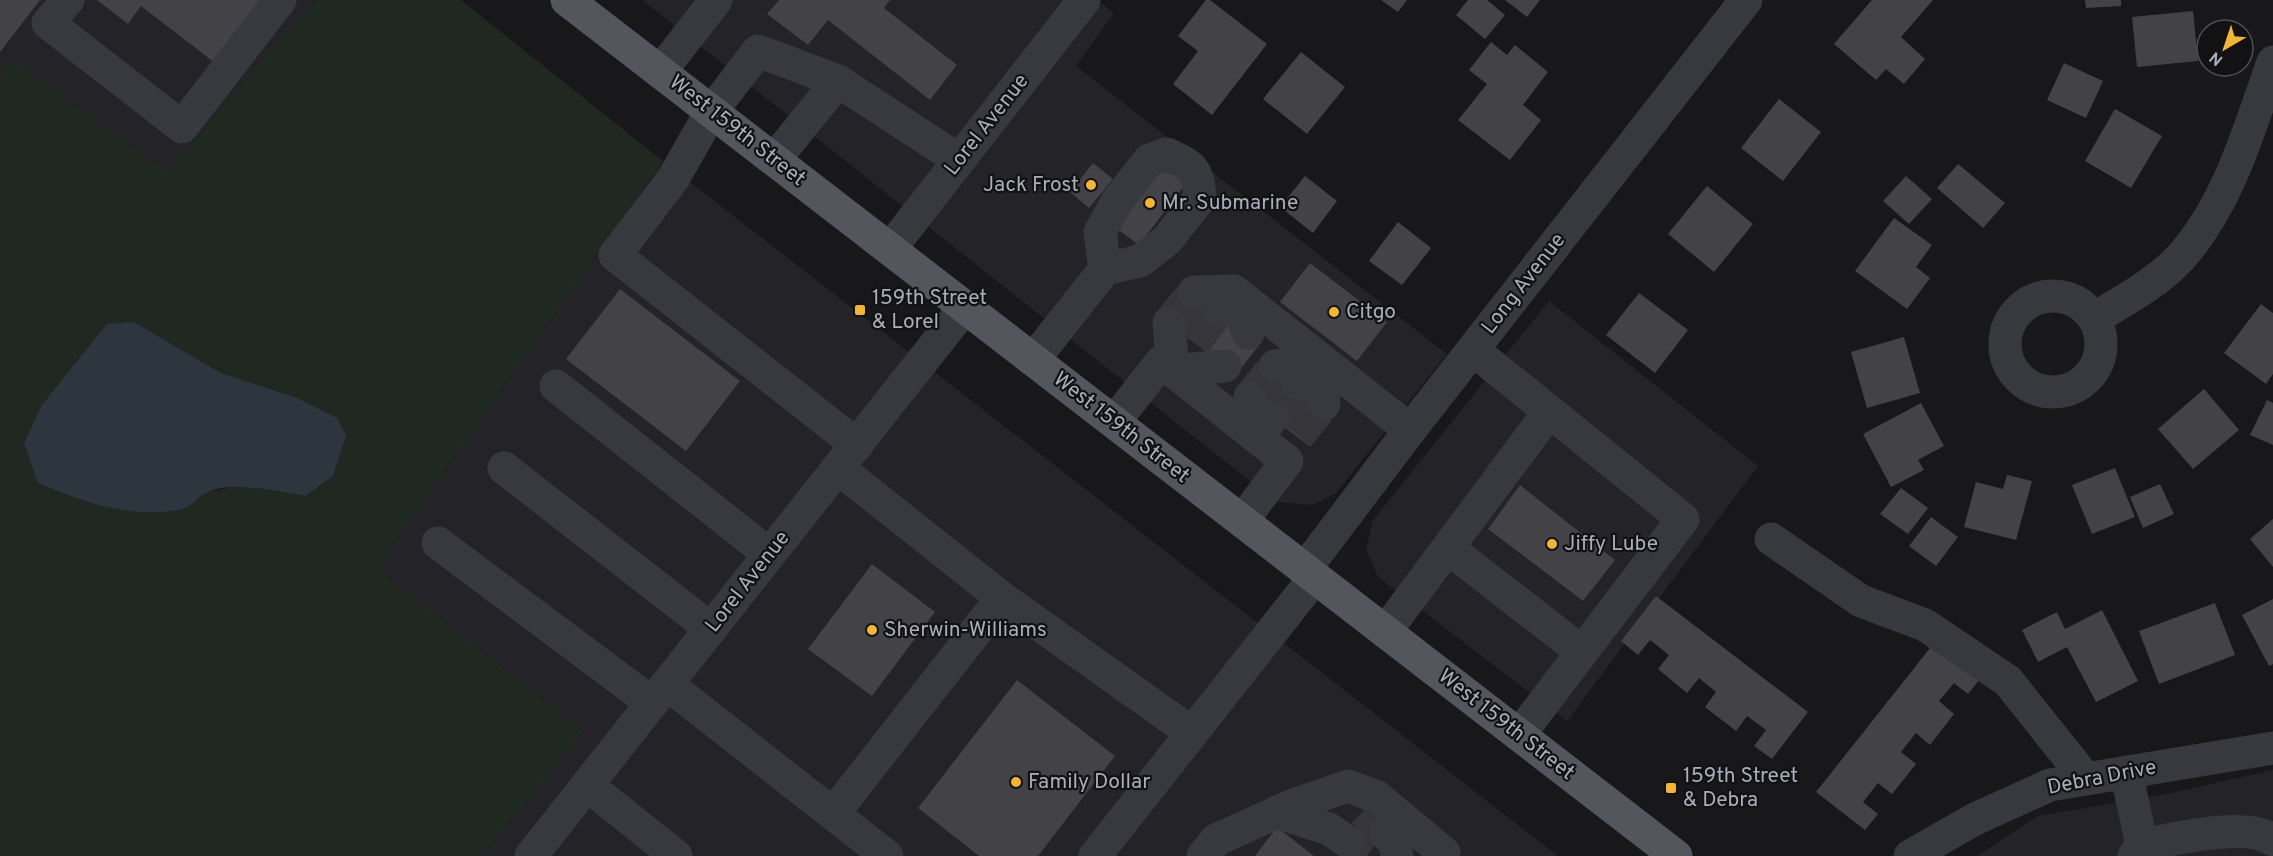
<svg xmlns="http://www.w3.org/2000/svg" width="2273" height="856" font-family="Overpass,sans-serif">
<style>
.built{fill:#242327}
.green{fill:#1f2821;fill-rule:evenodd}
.water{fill:#2d363e}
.building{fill:#424247}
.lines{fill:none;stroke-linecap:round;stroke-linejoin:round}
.minor-tunnel{stroke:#35353a;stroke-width:33;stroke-dasharray:33 16;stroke-linecap:butt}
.minor{stroke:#38393f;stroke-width:33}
.major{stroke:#54565e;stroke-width:33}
.poi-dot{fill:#f2b537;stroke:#121215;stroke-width:2}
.labels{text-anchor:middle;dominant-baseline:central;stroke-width:4.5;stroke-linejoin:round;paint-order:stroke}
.street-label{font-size:21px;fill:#aaaeb9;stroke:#121215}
.poi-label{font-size:21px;fill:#aaaeb9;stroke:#121215;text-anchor:start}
</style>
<rect width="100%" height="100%" fill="#18171a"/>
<!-- built -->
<g class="built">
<polygon points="0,0 316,0 167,173 13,59 0,75"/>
<polygon points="642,0 1098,0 1114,13 1076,66 1447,354 1336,493 1313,505 1276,502"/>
<polygon points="663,161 1558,856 482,856 584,731 377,568"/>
<polygon points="1549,301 1758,466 1567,721 1378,577 1366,549 1373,520"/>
<polygon points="2273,770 2273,856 1977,856 2038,816 2171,793"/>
</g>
<!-- green -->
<path class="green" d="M 316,0 L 461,0 L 663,161 L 377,568 L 584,731 L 482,856 L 0,856 L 0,75 L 13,59 L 167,172 ZM 134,322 L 221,373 L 295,397 L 305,496 L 241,486 L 206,492 L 183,510 Z"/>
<!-- water -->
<path class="water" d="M 134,322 L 221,373 L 295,397 L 337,418 L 346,435 L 333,476 L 305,496 C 277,492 232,480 206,493 C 197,497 190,509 179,510 C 126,518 87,503 38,483 L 24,443 L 42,405 L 107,324 Z"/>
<!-- building -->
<g class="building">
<polygon points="0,0 40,0 0,52"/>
<polygon points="97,0 264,0 215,63 141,6 128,24"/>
<polygon points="779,0 890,0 884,8 957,65 930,100 828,20 808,45 767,14"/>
<polygon points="1206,0 1210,0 1267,44 1212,115 1173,84 1198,51 1178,36"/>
<polygon points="1381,0 1407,0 1398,12"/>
<polygon points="1468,0 1487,0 1505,15 1485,39 1456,15"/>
<polygon points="1505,0 1540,0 1527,17"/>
<polygon points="1872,0 1933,0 1901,37 1925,59 1904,84 1886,69 1876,80 1834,44"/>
<polygon points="2085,0 2121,0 2121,6 2086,8"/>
<polygon points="2193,11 2198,61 2137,67 2132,17"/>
<polygon points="1491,42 1507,55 1515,45 1548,72 1523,105 1541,120 1510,160 1458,120 1487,84 1469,70"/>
<polygon points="1301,52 1345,87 1307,134 1263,99"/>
<polygon points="2064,63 2103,81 2086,118 2047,100"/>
<polygon points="1779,99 1821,132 1783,181 1741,148"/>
<polygon points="2115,109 2162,136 2131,188 2085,161"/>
<polygon points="1160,161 1187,182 1139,245 1112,225"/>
<polygon points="1093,163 1113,179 1089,208 1070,192"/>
<polygon points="1958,164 2005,203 1983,228 1937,188"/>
<polygon points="1305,176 1337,201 1313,233 1280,207"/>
<polygon points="1906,176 1932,199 1909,224 1883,201"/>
<polygon points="1707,186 1753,224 1714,272 1668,234"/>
<polygon points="1894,218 1932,245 1916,267 1930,278 1907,309 1855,271"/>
<polygon points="1398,222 1431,248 1402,285 1369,261"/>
<polygon points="1310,263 1387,322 1357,361 1280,302"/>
<polygon points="1190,285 1262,341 1236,375 1164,319"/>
<polygon points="620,289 740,381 686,451 566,359"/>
<polygon points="1639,293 1688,330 1655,373 1606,335"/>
<polygon points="2261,304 2273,313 2273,374 2266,384 2224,353"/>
<polygon points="1904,337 1920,393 1867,408 1851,352"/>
<polygon points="1265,356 1336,411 1309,446 1238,391"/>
<polygon points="2204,389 2239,430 2193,469 2158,429"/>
<polygon points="2267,400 2273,403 2273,445 2250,435"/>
<polygon points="1921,403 1944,446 1918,460 1924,470 1891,487 1863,434"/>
<polygon points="2115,468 2135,517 2092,534 2072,485"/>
<polygon points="2007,475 2032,481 2016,540 1964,527 1976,482 2003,489"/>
<polygon points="2160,484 2174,514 2143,528 2130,497"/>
<polygon points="1520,485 1615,560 1583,601 1488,529"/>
<polygon points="1901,488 1928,508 1908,534 1880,514"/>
<polygon points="1931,517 1958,537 1936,566 1909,546"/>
<polygon points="2273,519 2273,567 2250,539"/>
<polygon points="872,564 935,612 872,696 808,649"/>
<polygon points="1656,596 1808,712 1772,759 1754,746 1766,730 1747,716 1736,731 1705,707 1716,692 1699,678 1687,693 1658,669 1669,655 1650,640 1638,655 1621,641"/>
<polygon points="2273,599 2273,664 2269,666 2242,615"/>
<polygon points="2215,603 2235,655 2159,684 2139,631"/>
<polygon points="2102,610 2138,681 2096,702 2067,647 2038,662 2022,630 2057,612 2065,629"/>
<polygon points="1934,643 1980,679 1968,694 1954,683 1939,701 1954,714 1930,745 1916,733 1901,752 1916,764 1892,794 1878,783 1863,802 1878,814 1865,830 1816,792"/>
<polygon points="1017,680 1115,756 1038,856 979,856 918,808"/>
<polygon points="1277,827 1314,856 1255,856"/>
</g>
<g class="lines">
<!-- minor-tunnel -->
<g class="minor-tunnel">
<polyline points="1169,323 1194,292"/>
<polyline points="1194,343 1218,311"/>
<polyline points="1250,397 1275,366"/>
<polyline points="1273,417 1298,384"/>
<polyline points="1298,436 1324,404"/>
<polyline points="1363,811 1386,833"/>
<polyline points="1348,842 1367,856"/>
</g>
<!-- minor -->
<g class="minor">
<polyline points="68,0 48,23 182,127 280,0"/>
<polyline points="660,72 716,0"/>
<polyline points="838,81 758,51 711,112 673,179 615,255 857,445"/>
<polyline points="774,160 838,81 959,160"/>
<polyline points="890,249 1084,0"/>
<polyline points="1194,292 1234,291 1248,333"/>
<circle cx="2053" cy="344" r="48"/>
<polyline points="1218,311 1234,291 1410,430"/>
<path d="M 2095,318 C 2125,300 2157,283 2181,257 C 2229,203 2249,129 2273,62"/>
<polyline points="1169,323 1173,371 1225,366"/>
<polyline points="1473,350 1683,519 1519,735"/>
<polyline points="1319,358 1324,404"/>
<path d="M 1033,360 L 1105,269 L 1140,261 L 1167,240 L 1200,198 C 1198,169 1193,166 1167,154 L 1149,160 L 1118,200 L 1100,232 L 1105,269"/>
<polyline points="1275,366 1319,358 1298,384"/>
<polyline points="556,386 769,554"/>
<polyline points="1250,397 1256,437 1273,417"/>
<polyline points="1114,422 1161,362 1173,371 1287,461 1242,521"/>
<polyline points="504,468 711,629"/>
<polyline points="838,468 1002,598"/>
<polyline points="1771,539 1861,601 1925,625 2008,681 2086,779"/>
<polyline points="438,543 652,703"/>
<polyline points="1448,548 1582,652"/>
<polyline points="1305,569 1410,430 1746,0"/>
<polyline points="1385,632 1549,412"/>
<polyline points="667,684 833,814 1002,598 1192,733"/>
<polyline points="2126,772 2142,845"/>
<polyline points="587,785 676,856"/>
<polyline points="1277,812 1329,829 1348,842"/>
<polyline points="833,814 887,856"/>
<polyline points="1386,833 1395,844 1397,856"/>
<polyline points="531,856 965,307"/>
<polyline points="1095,856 1315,577"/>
<polyline points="1203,856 1216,840 1293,805 1348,786 1377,797 1444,853"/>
<polyline points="1910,856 1975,819 2050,785 2273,748"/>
<path d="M 2134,856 L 2142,845 C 2174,839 2247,821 2273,840"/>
</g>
<!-- major -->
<polyline class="major" points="567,0 1676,856"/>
</g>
<!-- markers -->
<g class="poi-dot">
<circle cx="1091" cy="185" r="6"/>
<circle cx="1150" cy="203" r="6"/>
<rect x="854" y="304" width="12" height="12" rx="3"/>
<circle cx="1334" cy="312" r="6"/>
<circle cx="1552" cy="544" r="6"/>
<circle cx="872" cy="630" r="6"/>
<circle cx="1016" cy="782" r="6"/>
<rect x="1665" y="782" width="12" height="12" rx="3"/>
</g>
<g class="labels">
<!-- street labels -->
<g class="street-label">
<text transform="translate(987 125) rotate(-52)">Lorel Avenue</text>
<text transform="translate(737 131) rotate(38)">West 159th Street</text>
<text transform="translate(1524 284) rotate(-52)">Long Avenue</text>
<text transform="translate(1121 428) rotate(38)">West 159th Street</text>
<text transform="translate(748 582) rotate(-52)">Lorel Avenue</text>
<text transform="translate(1506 725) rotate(38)">West 159th Street</text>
<text transform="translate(2102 778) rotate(-11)">Debra Drive</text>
</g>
<!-- poi labels -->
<g class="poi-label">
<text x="1079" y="185" text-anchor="end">Jack Frost</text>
<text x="1162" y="203">Mr. Submarine</text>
<text x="872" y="298">159th Street<tspan x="872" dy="24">&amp; Lorel</tspan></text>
<text x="1346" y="312">Citgo</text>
<text x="1564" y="544">Jiffy Lube</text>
<text x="884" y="630">Sherwin-Williams</text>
<text x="1683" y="776">159th Street<tspan x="1683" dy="24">&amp; Debra</tspan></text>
<text x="1028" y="782">Family Dollar</text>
</g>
</g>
<!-- north arrow -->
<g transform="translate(2225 48) rotate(219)"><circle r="28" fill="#121215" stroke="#4f5057" stroke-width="1.5"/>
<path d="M0-4.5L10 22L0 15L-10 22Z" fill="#f2b537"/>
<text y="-9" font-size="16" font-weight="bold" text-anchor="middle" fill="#aaaeb9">N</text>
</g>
</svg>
